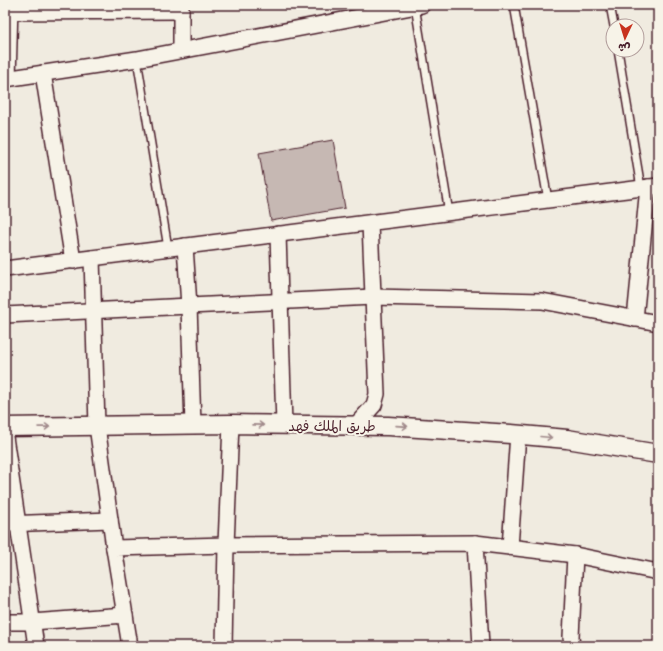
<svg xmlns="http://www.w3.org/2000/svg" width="663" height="651" font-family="Mali,'Playpen Sans Arabic',sans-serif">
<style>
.building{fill:#c6b8b3;stroke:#4a1f2b}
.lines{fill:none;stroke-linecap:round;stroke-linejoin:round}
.service-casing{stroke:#4a1f2b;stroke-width:10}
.minor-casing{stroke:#4a1f2b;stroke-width:18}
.tertiary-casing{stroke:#4a1f2b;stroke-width:21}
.service{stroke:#f7f3e8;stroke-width:7}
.minor{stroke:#f7f3e8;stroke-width:15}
.tertiary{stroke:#f7f3e8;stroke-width:18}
.oneway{stroke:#a0898a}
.labels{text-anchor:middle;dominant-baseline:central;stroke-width:4;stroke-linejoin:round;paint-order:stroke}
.street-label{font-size:14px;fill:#4a1f2b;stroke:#f7f3e8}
</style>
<rect width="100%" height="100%" fill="#f0ebe0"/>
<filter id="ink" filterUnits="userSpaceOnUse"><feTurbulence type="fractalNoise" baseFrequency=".025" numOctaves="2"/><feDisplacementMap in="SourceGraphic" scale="8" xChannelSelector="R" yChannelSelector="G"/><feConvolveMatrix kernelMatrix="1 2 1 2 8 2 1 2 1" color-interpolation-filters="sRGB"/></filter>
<g filter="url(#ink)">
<!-- building -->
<polygon class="building" points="333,140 345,208 271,221 259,153"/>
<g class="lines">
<!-- service casing -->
<g class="service-casing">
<g id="service">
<polyline points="514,5 548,200"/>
<polyline points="610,5 614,26"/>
<polyline points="415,6 449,213"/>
<polyline points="618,50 641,188"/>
<polyline points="137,59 168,248"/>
</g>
</g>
<!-- minor casing -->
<g class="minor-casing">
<g id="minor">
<polyline points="5,12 181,11"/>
<polyline points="181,50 181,5"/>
<polyline points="43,73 73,261"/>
<polyline points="5,79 137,59 422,5"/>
<polyline points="8,79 10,5"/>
<polyline points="278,234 284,425"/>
<polyline points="185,246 189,306 193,425"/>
<polyline points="92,258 97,426 114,548"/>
<polyline points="5,269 658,186"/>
<polyline points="5,315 373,297 542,301 658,323"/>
<polyline points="635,319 648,187"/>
<polyline points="356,425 374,405 377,394 370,223"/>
<polyline points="5,437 36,646"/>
<polyline points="5,524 110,520"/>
<polyline points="475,543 481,646"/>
<polyline points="510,547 518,434"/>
<polyline points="5,622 32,622 125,615"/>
<polyline points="130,646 114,548 226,545 475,543 575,555 658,572"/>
<polyline points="224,646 226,545 231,424"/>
<polyline points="572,646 571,637 575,555"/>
</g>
</g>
<!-- tertiary casing -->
<g class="tertiary-casing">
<polyline id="tertiary" points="5,427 231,424 388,426 511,434 567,439 658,454"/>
</g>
<!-- service -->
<use href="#service" class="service"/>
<!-- minor -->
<use href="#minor" class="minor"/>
<!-- tertiary -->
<use href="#tertiary" class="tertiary"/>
</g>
<!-- one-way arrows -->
<defs><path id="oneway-shaft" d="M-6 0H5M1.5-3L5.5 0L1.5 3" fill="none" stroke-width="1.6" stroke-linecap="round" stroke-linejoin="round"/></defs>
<g class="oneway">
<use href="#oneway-shaft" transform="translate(258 425) rotate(1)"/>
<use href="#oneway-shaft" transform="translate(402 426) rotate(4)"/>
<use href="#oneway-shaft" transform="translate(44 427) rotate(-1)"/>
<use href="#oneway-shaft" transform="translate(546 437) rotate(5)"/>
</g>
</g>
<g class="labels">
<!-- street labels -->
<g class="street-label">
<text x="332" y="425">طريق الملك فهد</text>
</g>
</g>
<!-- margin -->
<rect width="663" height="651" fill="none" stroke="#f7f3e8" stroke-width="20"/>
<rect x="10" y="10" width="643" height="631" fill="none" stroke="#4a1f2b" stroke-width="1.5" filter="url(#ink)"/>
<!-- north arrow -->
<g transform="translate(625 38) rotate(184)"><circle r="19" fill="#f7f3e8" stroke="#b29e9c"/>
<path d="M0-3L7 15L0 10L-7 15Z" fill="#c8321e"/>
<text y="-6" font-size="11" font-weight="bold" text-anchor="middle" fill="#4a1f2b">ش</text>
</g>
</svg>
